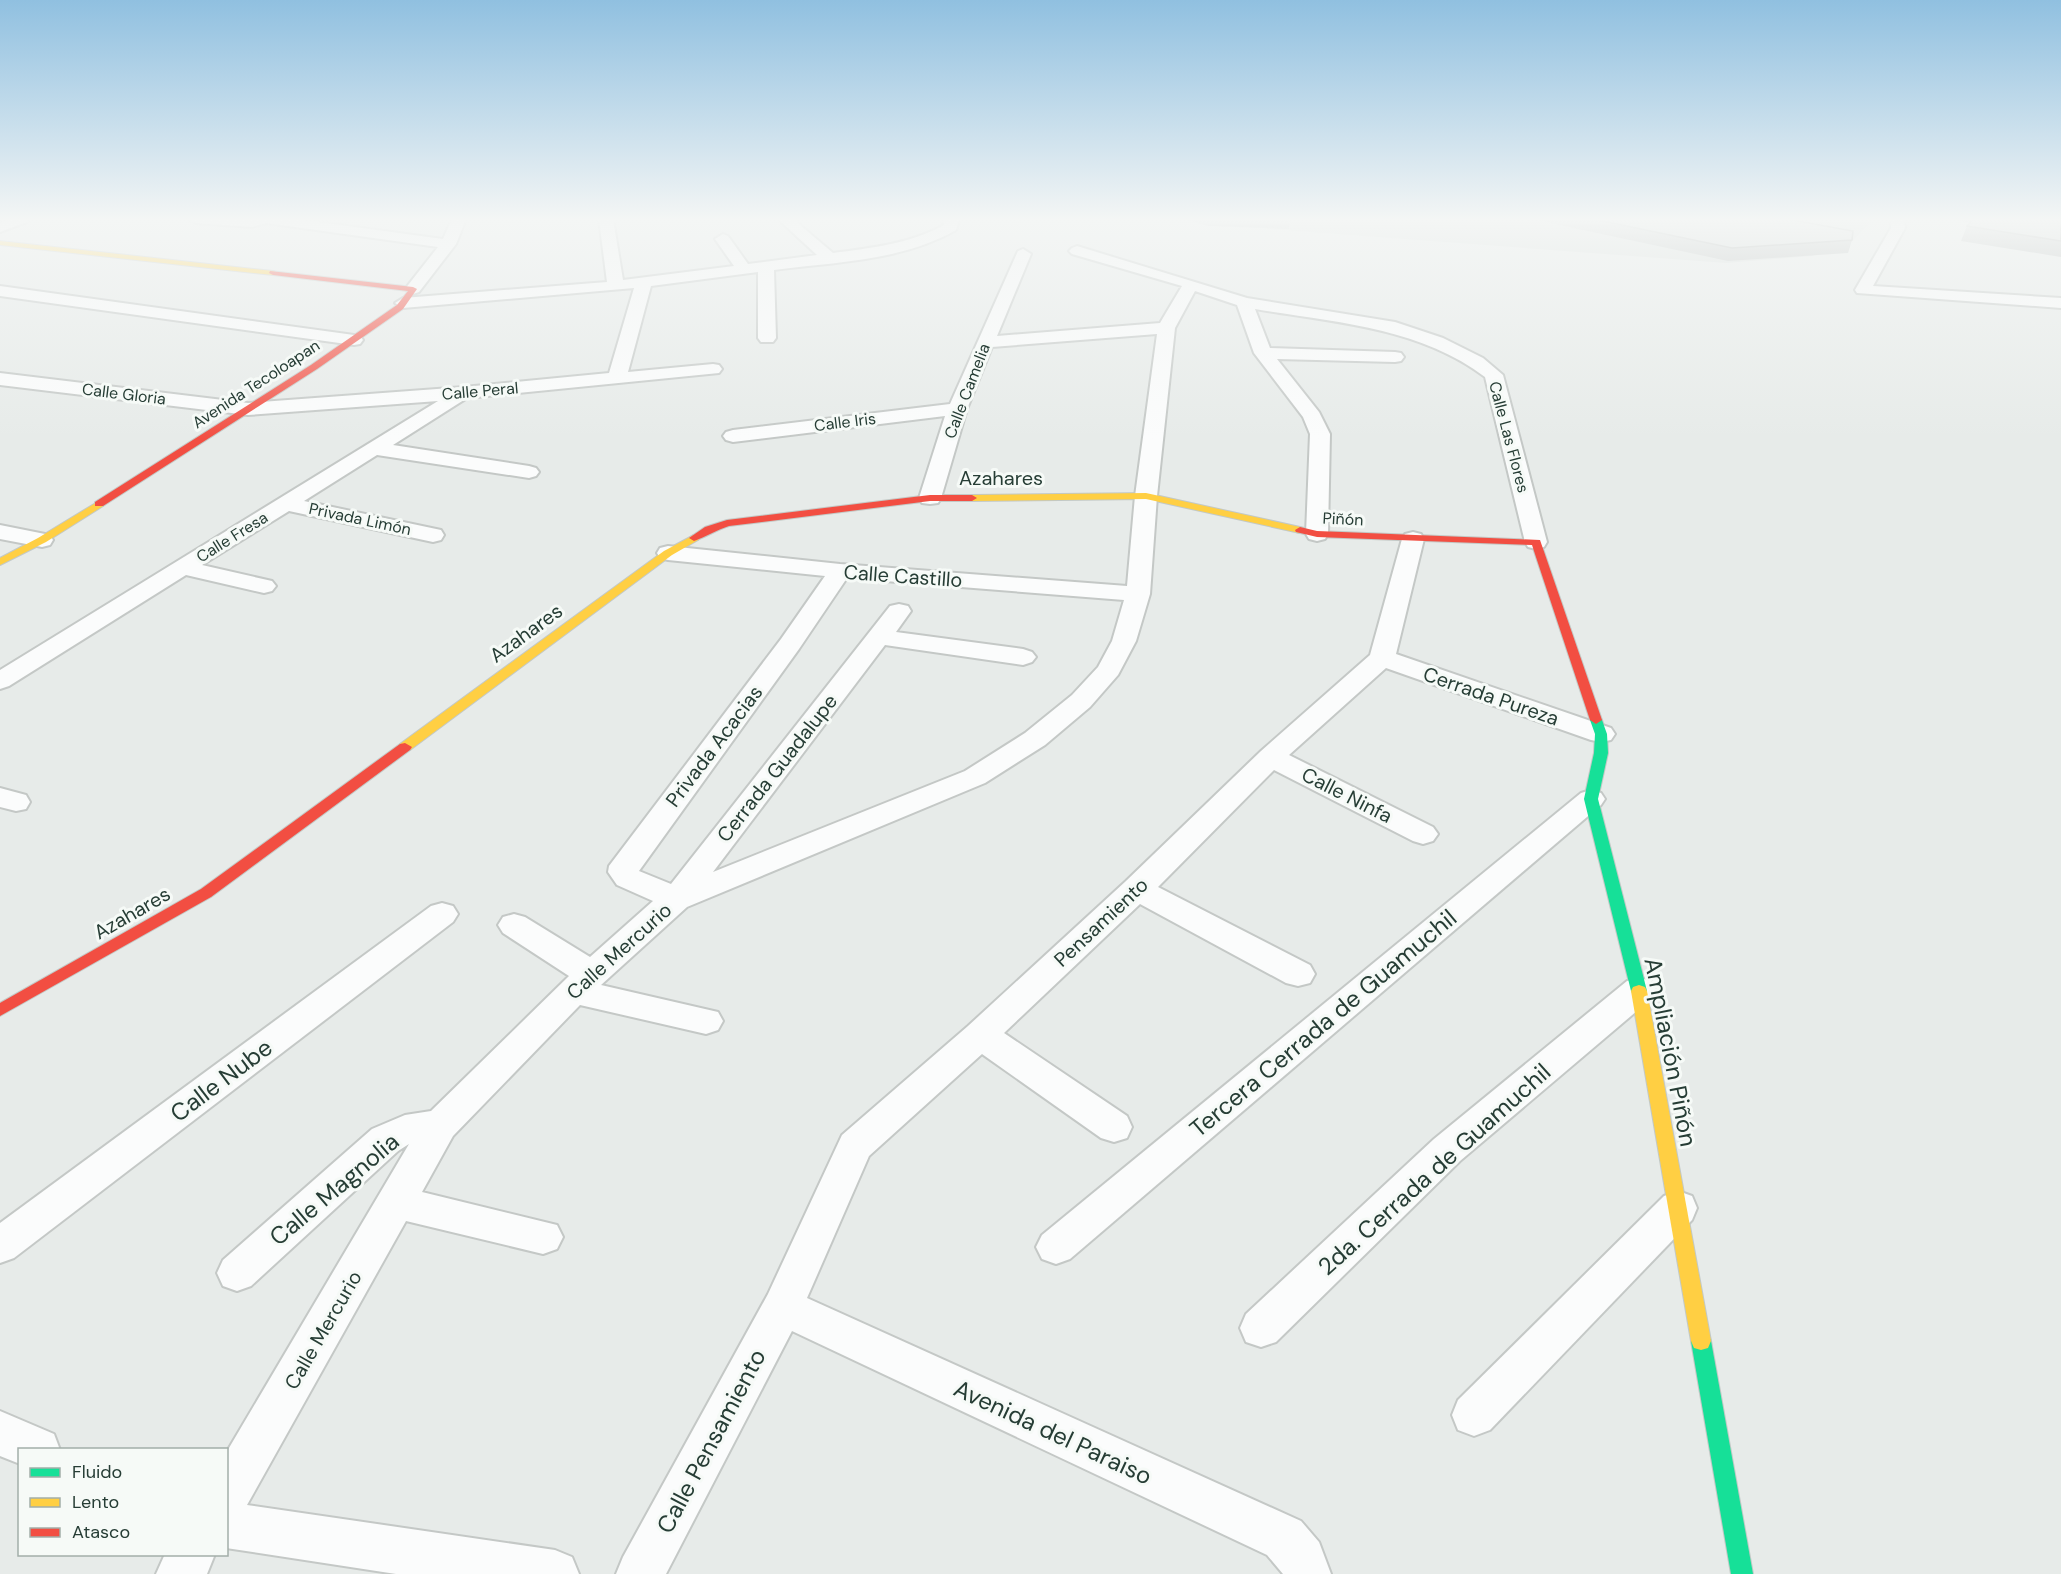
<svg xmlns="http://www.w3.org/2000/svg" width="2061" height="1574" font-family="'DM Sans',sans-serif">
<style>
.built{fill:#d6dcd9}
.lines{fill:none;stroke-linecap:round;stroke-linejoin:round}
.street-casing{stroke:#c4c8c6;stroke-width:4}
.fast-casing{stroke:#c3c9c6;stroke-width:2}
.slow-casing{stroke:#c3c9c6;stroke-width:2}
.jam-casing{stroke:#c3c9c6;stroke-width:2}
.street{fill:#fbfcfc;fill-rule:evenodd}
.fast{fill:#16e098;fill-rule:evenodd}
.slow{fill:#ffcf43;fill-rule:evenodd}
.jam{fill:#f24e42;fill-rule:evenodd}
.wall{fill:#b1b5b4}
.building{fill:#ced3d1;stroke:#909492;stroke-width:1.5}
.labels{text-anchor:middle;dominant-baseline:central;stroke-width:6;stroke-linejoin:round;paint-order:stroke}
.far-street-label{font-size:16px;fill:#263d35;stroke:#f6faf7}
.street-label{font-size:20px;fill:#263d35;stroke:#f6faf7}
.near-street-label{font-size:24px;fill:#263d35;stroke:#f6faf7}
</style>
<rect width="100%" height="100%" fill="#e7ebe9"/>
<!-- built -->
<polygon class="built" points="1137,219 1871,219 1870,223 1849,244 1812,256 1726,263"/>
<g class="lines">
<!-- street casing -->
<g class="street-casing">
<g id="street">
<polygon points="10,219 29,219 27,222 0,232 0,223"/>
<polygon points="189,219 296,219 443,239 452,219 466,219 456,244 419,292 413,294 405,289 438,247 266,223 252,227 196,223"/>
<path d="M 599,219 L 613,219 L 623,280 L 734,266 L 715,239 L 723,234 L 728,236 L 748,264 L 817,255 L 778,219 L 793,219 L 833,253 C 871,248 909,244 944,225 L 943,219 L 959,220 L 956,230 C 902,261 835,262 774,270 L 776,338 L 773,342 L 761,342 L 758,338 L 758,272 L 651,286 L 628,372 L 713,364 L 719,365 L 722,369 L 719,373 L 467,398 L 393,445 L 529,466 L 536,468 L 539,472 L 536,476 L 529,478 L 377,455 L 304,501 L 441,530 L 444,535 L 441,540 L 433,542 L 289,511 L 202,565 L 272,581 L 276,586 L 272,591 L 264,593 L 186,575 L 9,686 L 0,689 L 0,670 L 438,401 L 248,415 L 0,385 L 0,373 L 248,403 L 464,387 L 609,373 L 634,288 L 403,308 L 395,303 L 403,298 L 607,282 Z"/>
<polygon points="1890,219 1904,219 1905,228 1873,286 2061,298 2061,308 1857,293 1855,290 1891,228"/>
<path d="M 1077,246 L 1247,298 L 1395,322 L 1443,338 L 1483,358 L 1503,375 L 1547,542 L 1544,547 L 1536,549 L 1528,547 L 1525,542 L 1485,377 C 1420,327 1333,322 1255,309 L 1270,348 L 1395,352 L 1401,353 L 1404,357 L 1401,361 L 1395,362 L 1277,359 L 1319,412 L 1330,434 L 1328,534 L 1325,539 L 1317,541 L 1309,539 L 1306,534 L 1310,434 L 1303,417 L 1254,353 L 1237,305 L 1195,291 L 1175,328 L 1157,496 L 1150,594 L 1136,641 L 1118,675 L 1090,707 L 1045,745 L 985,783 L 687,907 L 601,985 L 718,1012 L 723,1021 L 718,1030 L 706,1034 L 580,1005 L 453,1136 L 422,1192 L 557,1225 L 563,1237 L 557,1249 L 543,1254 L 406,1221 L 247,1505 L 555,1550 L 572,1557 L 579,1574 L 396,1574 L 226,1548 L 226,1453 L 409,1144 L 398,1151 L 251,1286 L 237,1291 L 223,1286 L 217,1273 L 223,1260 L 372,1129 L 405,1115 L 431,1111 L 569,976 L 503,933 L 498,925 L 503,917 L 514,914 L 525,917 L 590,957 L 653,901 L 617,885 L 608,872 L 609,866 L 781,639 L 825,576 L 668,560 L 660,558 L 657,553 L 660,548 L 668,546 L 840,564 L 1127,586 L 1135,496 L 1157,334 L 992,347 L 967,409 L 941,498 L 938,503 L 930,504 L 922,503 L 919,498 L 945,416 L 733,442 L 726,440 L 723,436 L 726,432 L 733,430 L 950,404 L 1018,251 L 1023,249 L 1031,254 L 997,336 L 1160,323 L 1182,286 L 1072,254 L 1069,251 L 1072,248 ZM 847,578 L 1124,600 L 1112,641 L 1098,667 L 1072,695 L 1025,733 L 965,771 L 713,872 L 885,645 L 1023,665 L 1032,662 L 1036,657 L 1032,652 L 1023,649 L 896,632 L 911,611 L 908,606 L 899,604 L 890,606 L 671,884 L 639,871 L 799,649 Z"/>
<polygon points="0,286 354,335 360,336 363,340 360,344 354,345 0,296"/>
<polygon points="0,525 50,535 53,540 50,545 42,547 0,539"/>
<polygon points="1413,532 1421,534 1424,539 1396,654 1611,728 1615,734 1611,740 1601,742 1591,740 1386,668 1289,755 1433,827 1438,834 1433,841 1423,844 1413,841 1274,770 1158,887 1310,965 1315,974 1310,983 1298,986 1286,983 1140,904 1004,1033 1127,1116 1132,1127 1127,1138 1114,1142 1101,1138 982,1054 869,1156 807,1298 1301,1521 1319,1542 1331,1574 1283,1574 1267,1555 792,1331 666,1574 616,1574 623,1557 768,1294 842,1135 968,1026 1126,881 1261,751 1370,655 1402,539 1405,534"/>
<polygon points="0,788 26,795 30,802 26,809 16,811 0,807"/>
<polygon points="1591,790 1601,793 1605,799 1601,805 1070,1259 1056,1264 1042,1259 1036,1247 1042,1235 1581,793"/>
<polygon points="442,903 453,906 458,914 453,922 14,1258 0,1263 0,1223 431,906"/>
<polygon points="1639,978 1651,981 1656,990 1651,999 1460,1161 1276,1342 1261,1347 1246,1342 1240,1328 1246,1314 1434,1139 1627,981"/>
<polygon points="1678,1191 1692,1196 1697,1208 1692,1220 1490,1430 1474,1436 1458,1430 1452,1415 1458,1400 1664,1196"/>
<polygon points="0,1411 54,1434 60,1450 20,1450 20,1464 0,1456"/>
<polygon points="165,1554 215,1554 207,1574 156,1574"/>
</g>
</g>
<!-- fast casing -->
<g class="fast-casing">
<g id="fast">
<polygon points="1596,716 1602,720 1607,734 1608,753 1598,799 1647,991 1645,995 1639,997 1633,995 1631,991 1584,799 1594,753 1595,734 1590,720"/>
<polygon points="1701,1332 1708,1334 1711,1341 1753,1574 1731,1574 1691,1341 1694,1334"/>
</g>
</g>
<!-- slow casing -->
<g class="slow-casing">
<g id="slow">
<polygon points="0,241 273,271 277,273 273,275 0,245"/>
<polygon points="1146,493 1300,527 1305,530 1300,533 1146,499 972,501 967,498 972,495"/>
<polygon points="99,501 103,502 103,506 46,542 0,565 0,558 38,538"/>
<polygon points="694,535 699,538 698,540 672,555 410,750 400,750 398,747 400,744 664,551"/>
<polygon points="1639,985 1645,987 1647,991 1711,1341 1708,1348 1701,1350 1694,1348 1691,1341 1631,991 1633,987"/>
</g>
</g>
<!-- jam casing -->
<g class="jam-casing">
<g id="jam">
<polygon points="270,271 413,287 417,289 403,309 317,369 103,506 95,506 95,502 311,365 397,305 408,291 273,275 269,273"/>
<path d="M 930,495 L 972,495 L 977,498 L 972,501 L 930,501 L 729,526 C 716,530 706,537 694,541 L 689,538 L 705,527 L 727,520 Z"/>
<polygon points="1300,527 1317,531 1540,540 1602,720 1596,724 1590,720 1532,545 1317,537 1296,532 1295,530"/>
<polygon points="405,743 412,747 410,750 211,897 0,1016 0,1003 201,889 400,744"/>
</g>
</g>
<!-- street -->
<use href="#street" class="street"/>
<!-- fast -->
<use href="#fast" class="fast"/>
<!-- slow -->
<use href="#slow" class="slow"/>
<!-- jam -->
<use href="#jam" class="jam"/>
</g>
<!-- wall -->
<g class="wall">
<polygon points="1182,219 1290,219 1289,229 1209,226"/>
<polygon points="1542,219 1787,219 1852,240 1848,253 1728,261 1541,221"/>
<polygon points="1948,219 2061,219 2061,257 1961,241 1967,226 1970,223"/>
</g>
<!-- building -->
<g class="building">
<polygon points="1593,219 1787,219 1853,231 1852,240 1732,248"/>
<polygon points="1973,219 2061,219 2061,241 1967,226"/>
</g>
<!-- sky -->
<linearGradient id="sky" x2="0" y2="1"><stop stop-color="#90c0e0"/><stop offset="0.5" stop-color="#f4f6f5"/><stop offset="1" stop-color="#f4f6f5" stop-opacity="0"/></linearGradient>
<rect width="2061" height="439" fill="url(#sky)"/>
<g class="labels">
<!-- far-street labels -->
<g class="far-street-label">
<text transform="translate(256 384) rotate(-33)">Avenida Tecoloapan</text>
<text transform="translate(480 391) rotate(-5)">Calle Peral</text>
<text transform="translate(967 391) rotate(-69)">Calle Camelia</text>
<text transform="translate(124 394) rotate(7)">Calle Gloria</text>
<text transform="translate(845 422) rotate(-7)">Calle Iris</text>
<text transform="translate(1509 437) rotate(75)">Calle Las Flores</text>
<text transform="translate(360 519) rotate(12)">Privada Limón</text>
<text transform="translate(1343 519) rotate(3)">Piñón</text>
<text transform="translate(232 537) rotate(-32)">Calle Fresa</text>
</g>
<!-- street labels -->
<g class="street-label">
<text x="1001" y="478">Azahares</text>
<text transform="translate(903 576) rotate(4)">Calle Castillo</text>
<text transform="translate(526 633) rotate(-36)">Azahares</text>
<text transform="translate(1491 696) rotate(19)">Cerrada Pureza</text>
<text transform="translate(714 746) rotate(-53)">Privada Acacias</text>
<text transform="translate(777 768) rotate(-52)">Cerrada Guadalupe</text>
<text transform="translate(1347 795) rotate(27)">Calle Ninfa</text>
<text transform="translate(132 913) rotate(-30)">Azahares</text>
<text transform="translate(1101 922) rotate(-43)">Pensamiento</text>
<text transform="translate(619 951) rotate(-42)">Calle Mercurio</text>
<text transform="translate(323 1330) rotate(-60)">Calle Mercurio</text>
</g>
<!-- near-street labels -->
<g class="near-street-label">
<text transform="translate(1323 1023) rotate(-40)">Tercera Cerrada de Guamuchil</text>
<text transform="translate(1671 1052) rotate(79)">Ampliación Piñón</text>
<text transform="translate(221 1080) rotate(-37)">Calle Nube</text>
<text transform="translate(1434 1169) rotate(-42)">2da. Cerrada de Guamuchil</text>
<text transform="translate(334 1189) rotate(-40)">Calle Magnolia</text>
<text transform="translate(1053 1432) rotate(25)">Avenida del Paraiso</text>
<text transform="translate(711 1441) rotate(-62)">Calle Pensamiento</text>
</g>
</g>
<!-- legend -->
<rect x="18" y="1448" width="210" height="108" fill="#f6faf7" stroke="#a3aea9" stroke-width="1.5"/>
<rect x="30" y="1468" width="30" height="9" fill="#16e098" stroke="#a3aea9" stroke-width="1.5"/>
<text x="72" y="1478" font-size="18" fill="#263d35">Fluido</text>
<rect x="30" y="1498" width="30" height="9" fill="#ffcf43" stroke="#a3aea9" stroke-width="1.5"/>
<text x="72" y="1508" font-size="18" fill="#263d35">Lento</text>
<rect x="30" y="1528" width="30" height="9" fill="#f24e42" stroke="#a3aea9" stroke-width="1.5"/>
<text x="72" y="1538" font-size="18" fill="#263d35">Atasco</text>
</svg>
